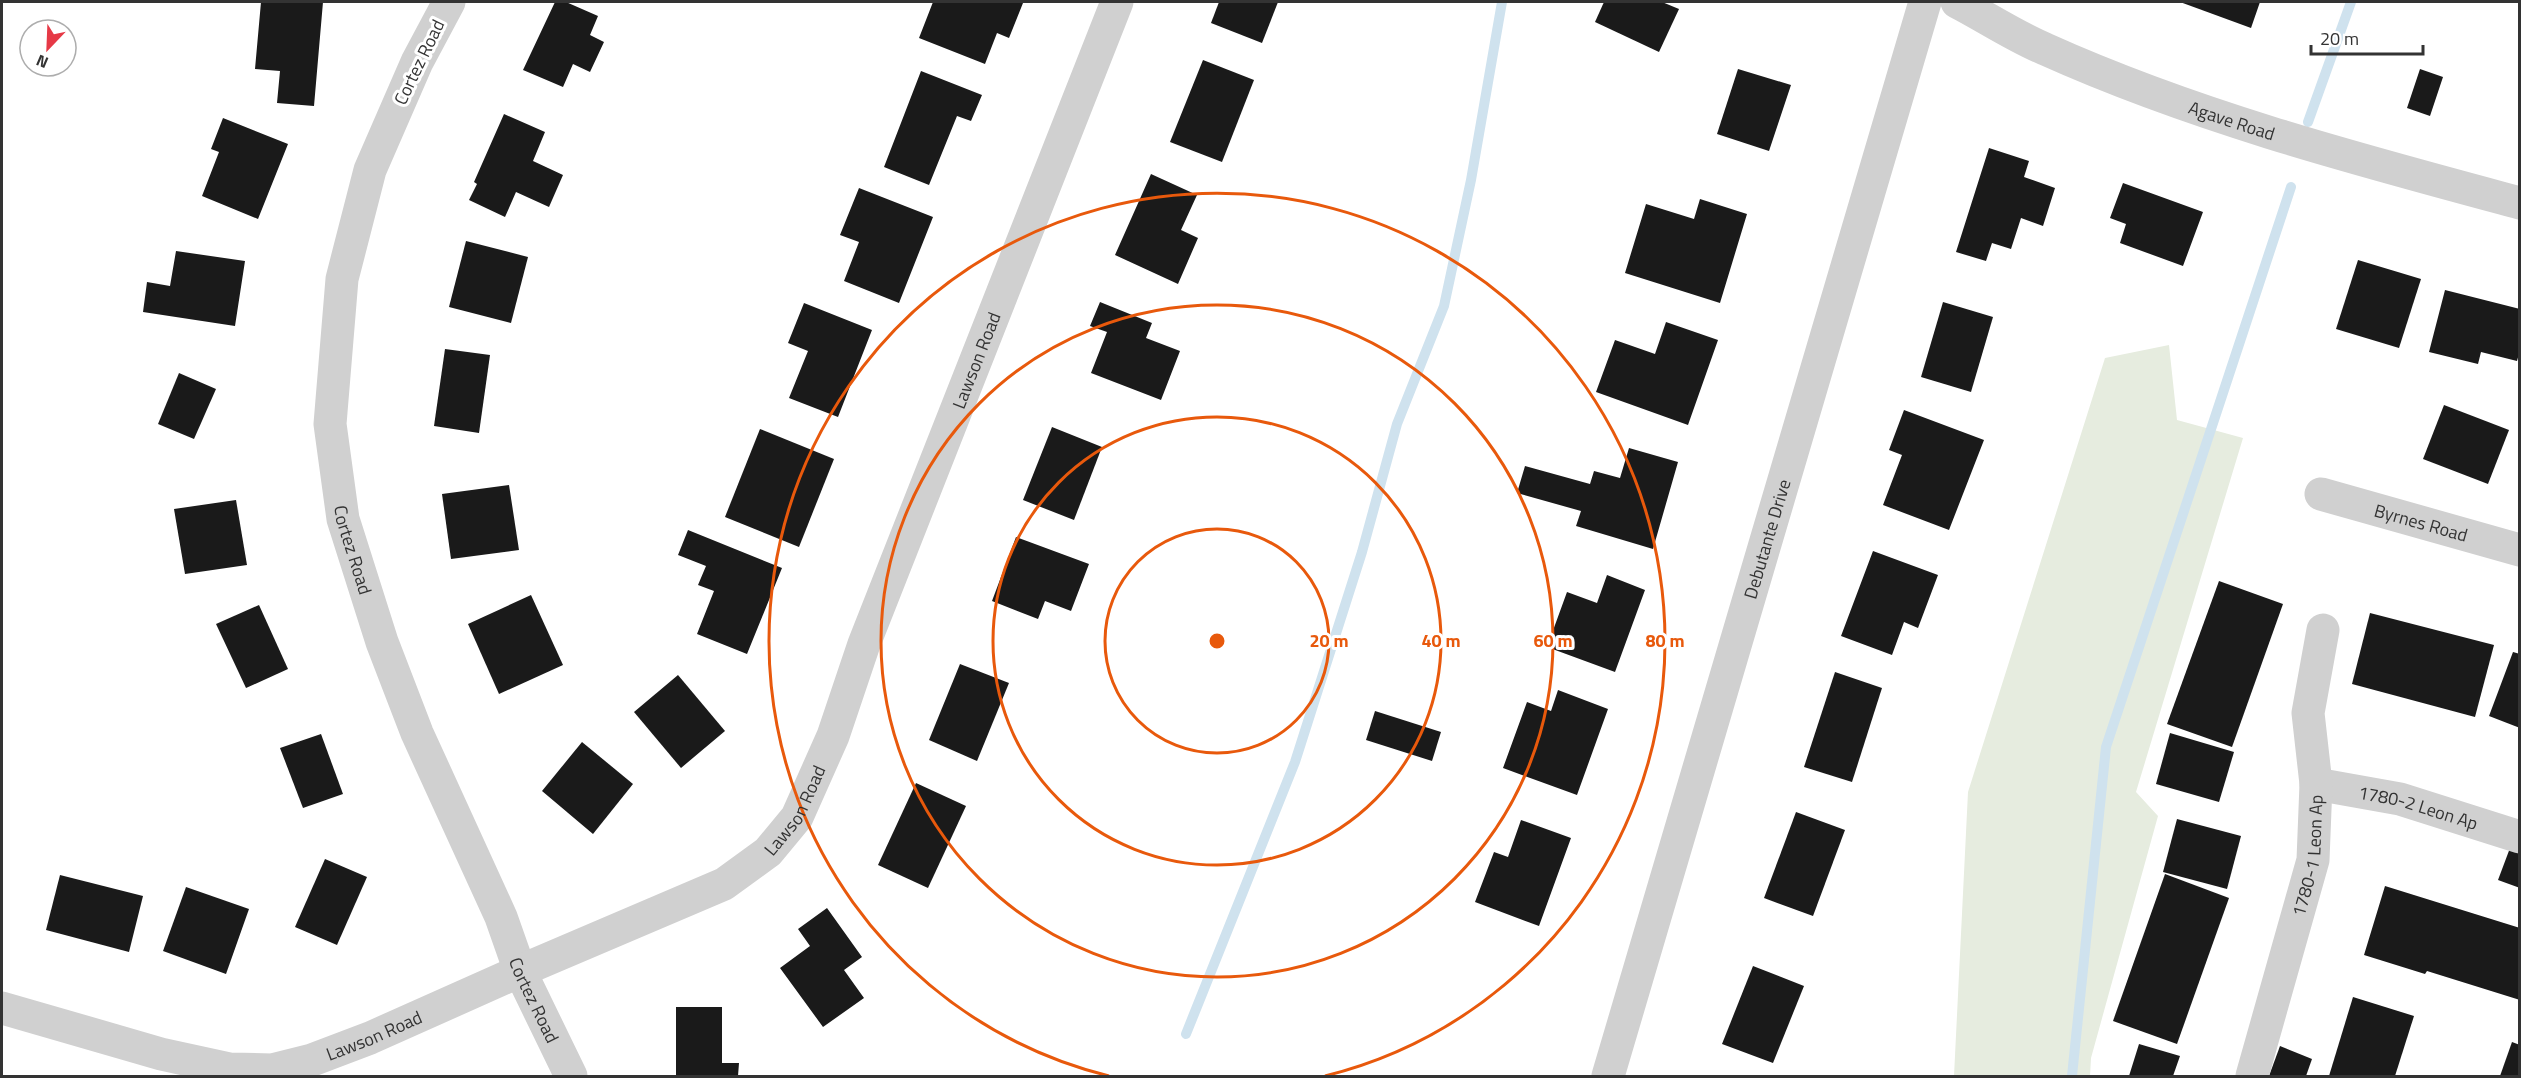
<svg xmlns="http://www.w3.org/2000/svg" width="2521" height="1078" font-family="'Titillium Web',sans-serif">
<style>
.green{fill:#e6ecdf}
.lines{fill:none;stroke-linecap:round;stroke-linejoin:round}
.stream{stroke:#cfe2ee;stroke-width:10}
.building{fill:#1a1a1a}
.minor{stroke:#d0d0d0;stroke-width:33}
.ring{fill:none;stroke:#e8590c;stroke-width:3}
.labels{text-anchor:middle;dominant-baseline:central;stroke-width:6;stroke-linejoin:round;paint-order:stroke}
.street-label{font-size:18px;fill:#333;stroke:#fff}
.centre{fill:#e8590c;stroke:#fff;stroke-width:3}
.ring-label{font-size:18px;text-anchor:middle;font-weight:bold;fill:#e8590c;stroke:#fff;stroke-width:6;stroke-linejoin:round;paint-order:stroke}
</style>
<rect width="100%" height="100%" fill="#fff"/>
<!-- green -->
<polygon class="green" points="2169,345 2177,420 2243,438 2136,792 2158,816 2091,1058 2090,1076 1954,1076 1968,792 2105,358"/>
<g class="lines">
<!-- stream -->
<g class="stream">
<polyline points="2308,122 2351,2"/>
<polyline points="1186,1034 1295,762 1362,552 1397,424 1444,306 1471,180 1502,2"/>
<polyline points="2072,1076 2106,747 2291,187"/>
</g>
</g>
<!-- building -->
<g class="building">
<polygon points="261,2 323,2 314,106 277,103 280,71 255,69"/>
<polygon points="555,2 566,2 598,16 590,35 604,42 590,72 573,64 563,87 523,70"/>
<polygon points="933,2 1018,2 1023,3 1009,38 997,33 985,64 919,38"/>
<polygon points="1219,2 1278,2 1262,43 1211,23"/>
<polygon points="1604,2 1662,2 1679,9 1659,52 1595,22"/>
<polygon points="2180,2 2260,2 2251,28"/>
<polygon points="1203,60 1254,80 1222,162 1170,142"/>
<polygon points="1738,69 1791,85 1769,151 1717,134"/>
<polygon points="2420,69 2443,77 2430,116 2407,108"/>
<polygon points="921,71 982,95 971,121 957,116 929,185 884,167"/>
<polygon points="504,114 545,132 533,161 563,175 549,207 516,192 505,217 469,200 477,184 474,182"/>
<polygon points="223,118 288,144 258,219 202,196 219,152 211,149"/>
<polygon points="1989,148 2029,161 2024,177 2055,188 2043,226 2021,218 2011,249 1992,243 1986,261 1956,252"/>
<polygon points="1151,174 1197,195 1181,230 1198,238 1178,284 1115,255"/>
<polygon points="2123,183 2203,212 2183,266 2120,243 2126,224 2110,218"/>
<polygon points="859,188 933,217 899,303 844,281 859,242 840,235"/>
<polygon points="1700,199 1747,214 1720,303 1625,273 1646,204 1694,219"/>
<polygon points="466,241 528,257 511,323 449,307"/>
<polygon points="176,251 245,261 235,326 143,312 147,282 170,286"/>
<polygon points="2358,260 2421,279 2399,348 2336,329"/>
<polygon points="2445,290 2520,309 2520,350 2517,361 2481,352 2478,364 2429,352"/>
<polygon points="1100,302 1152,323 1146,338 1180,351 1161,400 1091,373 1107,332 1090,326"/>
<polygon points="1943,302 1993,317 1971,392 1921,377"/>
<polygon points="804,303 872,330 838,417 789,398 808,351 788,343"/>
<polygon points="1666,322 1718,340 1688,425 1596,392 1615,340 1655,354"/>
<polygon points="445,349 490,355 479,433 434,426"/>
<polygon points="179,373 216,389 194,439 158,424"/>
<polygon points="2444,405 2509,430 2488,484 2423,459"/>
<polygon points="1904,410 1984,440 1949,530 1883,505 1902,455 1889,450"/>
<polygon points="1052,427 1102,447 1074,520 1023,500"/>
<polygon points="760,429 834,459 799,547 725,517"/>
<polygon points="1629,448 1678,462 1653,549 1576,526 1581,511 1517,493 1525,466 1590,484 1594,471 1620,478"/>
<polygon points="509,485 519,550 451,559 442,494"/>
<polygon points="236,500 247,565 185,574 174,509"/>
<polygon points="688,530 782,568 747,654 697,634 714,591 698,585 706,566 678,555"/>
<polygon points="1016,537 1089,564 1071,611 1045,601 1038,619 992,601"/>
<polygon points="1873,551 1938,575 1918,628 1904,622 1892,655 1841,636"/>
<polygon points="1607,575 1645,590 1615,672 1547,647 1567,592 1597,603"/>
<polygon points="2219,581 2283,604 2232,747 2167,724"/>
<polygon points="531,595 563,665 499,694 468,624"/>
<polygon points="259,605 288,669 246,688 216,624"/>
<polygon points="2370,613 2494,645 2475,717 2352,684"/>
<polygon points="2513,652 2520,654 2520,728 2489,716"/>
<polygon points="960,664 1009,683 977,761 929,740"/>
<polygon points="1835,672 1882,688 1852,782 1804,767"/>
<polygon points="678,675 725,731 681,768 634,712"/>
<polygon points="1558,690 1608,709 1577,795 1503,768 1527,702 1551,711"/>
<polygon points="1375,711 1441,732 1432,761 1366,740"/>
<polygon points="2170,733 2234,752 2219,802 2156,784"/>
<polygon points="321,734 343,794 303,808 280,748"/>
<polygon points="582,742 633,784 593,834 542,791"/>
<polygon points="916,783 966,806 928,888 878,865"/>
<polygon points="1796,812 1845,830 1813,916 1764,898"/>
<polygon points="2177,819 2241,836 2227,889 2163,872"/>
<polygon points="1521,820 1571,838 1539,926 1475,902 1494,852 1508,857"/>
<polygon points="2510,848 2520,851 2520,888 2498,880"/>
<polygon points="325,859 367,877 337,945 295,927"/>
<polygon points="2165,874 2229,898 2177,1044 2113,1021"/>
<polygon points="60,875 143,896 129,952 46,930"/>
<polygon points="2385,886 2520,928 2520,1000 2427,971 2425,974 2364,955"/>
<polygon points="186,887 249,909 226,974 163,951"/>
<polygon points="827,908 862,957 844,970 864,998 823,1027 780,968 810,946 798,929"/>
<polygon points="1753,966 1804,986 1773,1063 1722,1044"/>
<polygon points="2353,997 2414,1016 2395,1076 2329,1076"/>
<polygon points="676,1007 722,1007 722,1063 739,1063 738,1076 676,1076"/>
<polygon points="2512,1042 2520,1045 2520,1076 2500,1076"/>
<polygon points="2139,1044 2180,1056 2173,1076 2129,1076"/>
<polygon points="2280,1046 2312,1059 2306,1076 2269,1076"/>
</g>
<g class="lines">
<!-- minor -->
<g class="minor">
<path id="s1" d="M 449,2 L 417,62 L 370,170 L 342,279 L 330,424 L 343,519 L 382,642 L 417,733 L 501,917 L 520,971 L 571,1076"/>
<path id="s2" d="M 1957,2 C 1986,17 2014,36 2045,49 C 2196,117 2360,160 2520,203"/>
<path id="s3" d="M 2321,494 L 2520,550"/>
<path id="s4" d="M 2316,784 L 2400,799 L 2520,837"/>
<path id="s5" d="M 2,1008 L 161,1054 L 230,1069 L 272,1070 L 312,1060 L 370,1038 L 520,971 L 724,884 L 768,852 L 797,817 L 833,736 L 864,644 L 1117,2"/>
<path id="s6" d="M 1608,1076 L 1925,2"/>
<path id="s7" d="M 2252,1076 L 2313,860 L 2316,784 L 2308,713 L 2323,630"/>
</g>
</g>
<!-- distance rings -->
<g class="ring">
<circle cx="1217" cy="641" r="112"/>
<circle cx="1217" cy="641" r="224"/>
<circle cx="1217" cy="641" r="336"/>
<path d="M1109 1076A448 448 0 1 1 1325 1076"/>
</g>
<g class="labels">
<!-- street labels -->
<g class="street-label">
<text transform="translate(419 62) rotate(-64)">Cortez Road</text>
<text stroke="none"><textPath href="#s2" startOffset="300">Agave Road</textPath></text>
<text stroke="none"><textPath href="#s5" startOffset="1358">Lawson Road</textPath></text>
<text stroke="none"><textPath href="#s3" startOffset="104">Byrnes Road</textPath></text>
<text stroke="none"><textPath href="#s6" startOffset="560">Debutante Drive</textPath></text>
<text stroke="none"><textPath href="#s1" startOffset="572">Cortez Road</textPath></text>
<text stroke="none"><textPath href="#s5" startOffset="872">Lawson Road</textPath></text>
<text stroke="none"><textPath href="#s4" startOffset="105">1780-2 Leon Ap</textPath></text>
<text stroke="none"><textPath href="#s7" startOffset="228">1780-1 Leon Ap</textPath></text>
<text stroke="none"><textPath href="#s1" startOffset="1058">Cortez Road</textPath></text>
<text stroke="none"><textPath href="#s5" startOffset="386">Lawson Road</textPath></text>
</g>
</g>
<circle cx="1217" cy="641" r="9" class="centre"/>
<g class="ring-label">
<text x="1329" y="647">20 m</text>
<text x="1441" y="647">40 m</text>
<text x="1553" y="647">60 m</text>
<text x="1665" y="647">80 m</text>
</g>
<!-- border -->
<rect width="2521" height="1078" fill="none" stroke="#333333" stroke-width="6"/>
<!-- north arrow -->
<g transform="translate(48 48) rotate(203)"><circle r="28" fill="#ffffff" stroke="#adadad" stroke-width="1.5"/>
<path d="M0-4.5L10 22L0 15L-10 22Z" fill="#e63946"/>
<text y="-9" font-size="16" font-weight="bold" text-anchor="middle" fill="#333333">N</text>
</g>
<!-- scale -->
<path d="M2311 45v9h112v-9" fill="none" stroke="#333333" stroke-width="3"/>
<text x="2320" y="45" font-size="18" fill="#333333" stroke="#ffffff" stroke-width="4.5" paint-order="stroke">20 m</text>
</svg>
